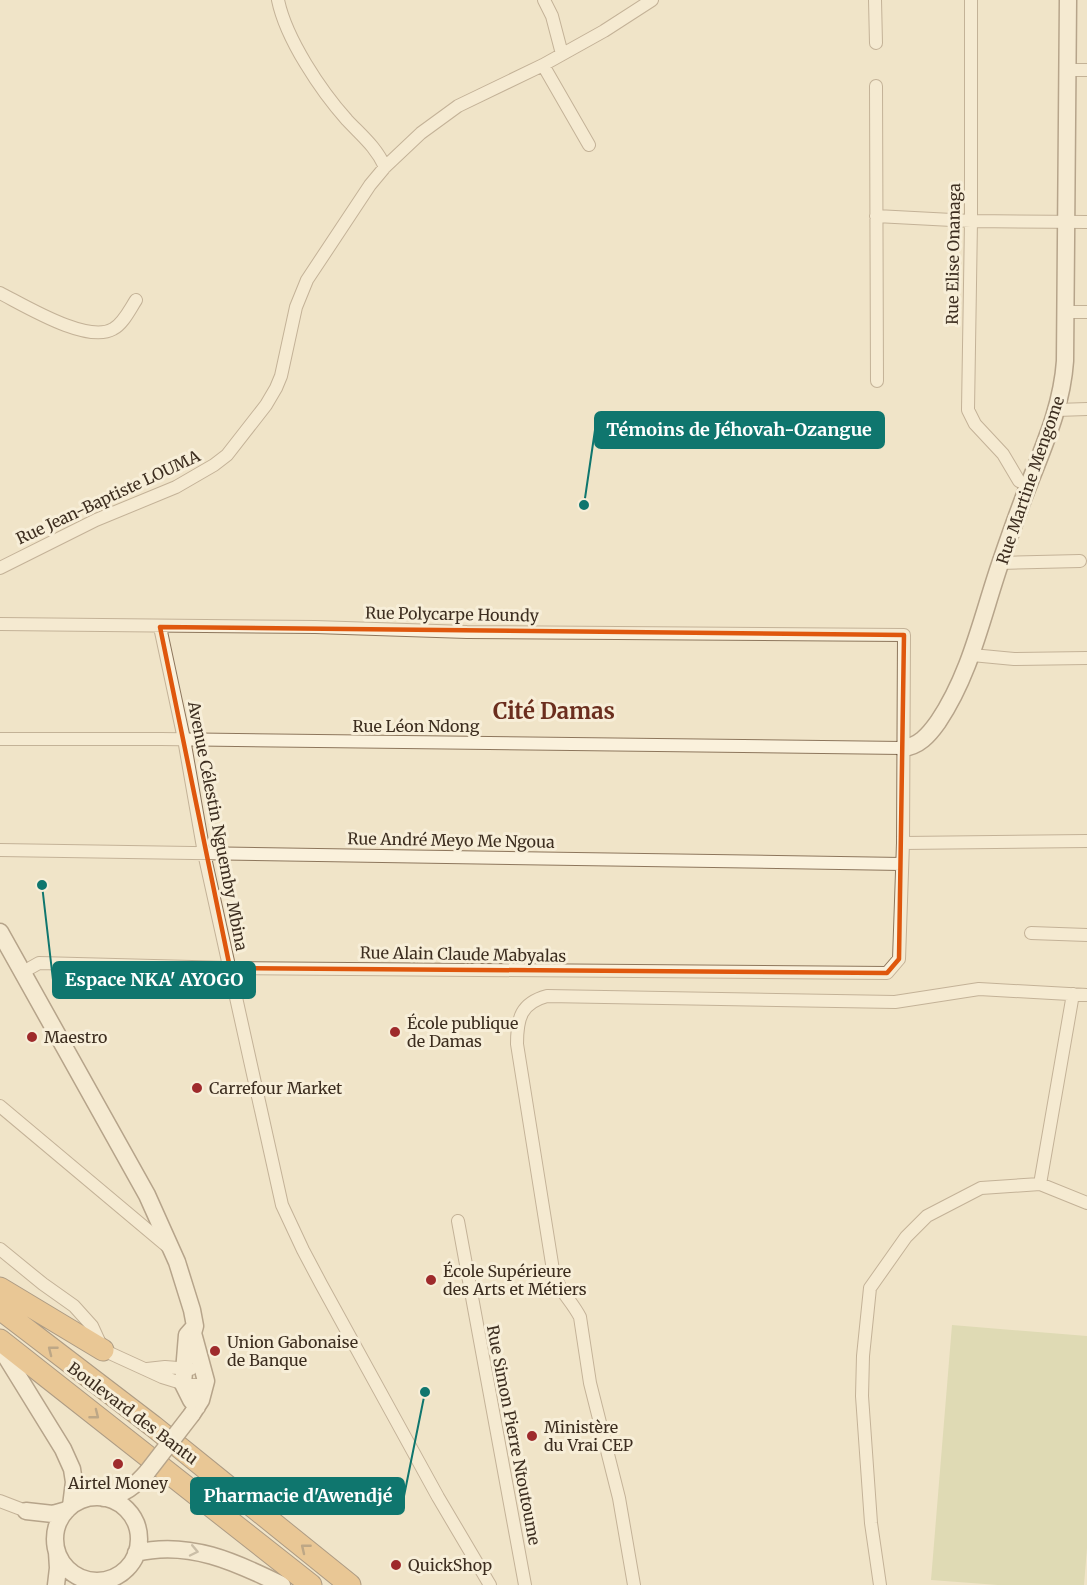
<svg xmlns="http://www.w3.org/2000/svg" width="1087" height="1585" font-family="Merriweather,serif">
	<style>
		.green { fill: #c9cf9b }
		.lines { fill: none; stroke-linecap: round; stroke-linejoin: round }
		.street-casing { stroke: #8d765c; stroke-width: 14 }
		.secondary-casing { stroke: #6f573f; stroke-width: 19 }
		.highway-casing { stroke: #5b4430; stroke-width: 23 }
		.street { stroke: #faf1dc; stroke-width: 12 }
		.secondary { stroke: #faf1dc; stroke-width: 16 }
		.highway { stroke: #e0a458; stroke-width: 21 }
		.secondary-bridge-casing { stroke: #6f573f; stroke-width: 19; stroke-linecap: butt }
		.secondary-bridge { stroke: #faf1dc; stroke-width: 16 }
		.oneway { stroke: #7e5d36 }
		.oneway2 { stroke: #9c907e }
		.marked { fill: none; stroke: #df570d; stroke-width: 4.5; stroke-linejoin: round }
		.poi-dot { fill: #9e2a2b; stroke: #f7eed8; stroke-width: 2 }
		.labels { text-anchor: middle; stroke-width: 6; stroke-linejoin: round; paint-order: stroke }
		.street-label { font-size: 16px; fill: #3d2e20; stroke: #f7eed8 }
		.poi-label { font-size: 16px; fill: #3d2e20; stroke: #f7eed8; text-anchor: start }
		.district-label { font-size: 22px; font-weight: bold; fill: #6b2e1e; stroke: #f7eed8 }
		.leader { fill: none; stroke: #0f766e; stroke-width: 2 }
		.callout-dot { fill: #0f766e; stroke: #f7eed8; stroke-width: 2 }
		.callout { fill: #0f766e; stroke: #0f766e; stroke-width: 2 }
		.callout-label { font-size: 18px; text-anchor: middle; font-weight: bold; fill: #fff }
	</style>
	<rect width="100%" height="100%" fill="#f0e4c8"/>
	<path class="green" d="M 952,1325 L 1087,1336 L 1087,1548 L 1084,1585 L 998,1585 L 931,1580 Z"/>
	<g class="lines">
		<defs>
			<path id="street" d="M 278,0 C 286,39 321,91 347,120 C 362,136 376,147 385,167
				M 544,0 L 552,16 L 562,54
				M 875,0 L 876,43
				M 971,0 L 971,221 L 968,410 L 975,424 L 1003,454 L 1019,481 L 1029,486
				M 543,65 L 589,145
				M 1067,70 L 1087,70
				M 876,86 L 877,381
				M 876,216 L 971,221 L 1087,222
				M 0,293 C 24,305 87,344 113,329 C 123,324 130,309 136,300
				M 1065,312 L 1087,312
				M 1057,410 L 1087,409
				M 1001,563 L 1080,561
				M 0,568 L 96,520 L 176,487 L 214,465 L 227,455 L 266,405 L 276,388 L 281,376 L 296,307 L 307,280 L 370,185 L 385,167 L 421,133 L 458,106 L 543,65 L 604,31 L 652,0
				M 0,624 L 315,627 L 467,632 L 904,635 L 903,843 L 899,959 L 887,973 L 230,968 L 39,963 L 23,972
				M 160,627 L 184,739 L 204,853 L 282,1205 L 303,1250 L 321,1284 L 438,1497 L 490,1585
				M 972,655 L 1014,659 L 1087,658
				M 0,739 L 161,739 L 903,748
				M 903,843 L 1087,841
				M 0,850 L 902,864
				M 1031,933 L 1087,935
				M 0,1106 L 168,1247
				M 1040,1184 L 1073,994
				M 458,1221 L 525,1585
				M 0,1249 L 43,1284 L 74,1306 L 92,1326 L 103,1350 L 162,1377 L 188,1385 L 205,1385
				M 147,1369 L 165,1367 L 191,1369
				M 0,1501 L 26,1511
				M 634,1585 L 619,1498 L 590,1383 L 580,1317 C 570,1298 559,1292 553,1270 L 517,1044 C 517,1018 521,1003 547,996 L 895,1002 L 979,989 L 1087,995
				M 880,1585 L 871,1523 L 862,1396 L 863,1356 L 870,1288 L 906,1237 L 927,1216 L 981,1188 L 1040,1184 L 1087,1203"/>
			<path id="secondary" d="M 903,748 C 919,746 928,736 938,722 C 971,673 982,616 1001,561 C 1010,535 1019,509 1029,484 C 1045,443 1062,405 1065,361 L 1068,0
				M 0,932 L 147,1195 L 177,1262 L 192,1310 L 195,1326 L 193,1333 L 206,1381 L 201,1400 L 192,1414
				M 194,1327 L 187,1335 L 183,1384 L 191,1400 L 197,1407
				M 0,1347 L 63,1449 L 72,1469 L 74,1482 L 71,1506
				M55 1539a42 42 0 1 1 84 0a42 42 0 1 1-84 0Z
				M 104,1498 C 124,1495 135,1486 148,1471
				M 26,1511 L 53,1514 L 67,1510
				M 136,1553 C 188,1540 236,1562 282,1585
				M 56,1585 L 58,1568 L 57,1552"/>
			<path id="highway" d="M 0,1288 L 103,1350
				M 0,1309 L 153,1426 L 350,1585
				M 0,1340 L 311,1585"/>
		</defs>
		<use href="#street" class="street-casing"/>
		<use href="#secondary" class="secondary-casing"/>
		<use href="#highway" class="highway-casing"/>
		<use href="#street" class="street"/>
		<use href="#secondary" class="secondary"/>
		<use href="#highway" class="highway"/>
		<defs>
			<path id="secondary-bridge" d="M 148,1471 L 192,1414"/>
		</defs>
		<use href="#secondary-bridge" class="secondary-bridge-casing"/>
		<use href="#secondary-bridge" class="secondary-bridge"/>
	</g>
	<defs><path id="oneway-chevron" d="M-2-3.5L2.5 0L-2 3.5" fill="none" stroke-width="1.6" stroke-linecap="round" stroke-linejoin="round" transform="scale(1.5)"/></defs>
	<g class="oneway">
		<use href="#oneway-chevron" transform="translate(52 1350) rotate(-142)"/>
		<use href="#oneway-chevron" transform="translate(95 1415) rotate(38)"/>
		<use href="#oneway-chevron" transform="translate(305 1548) rotate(-141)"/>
	</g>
	<use class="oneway2" href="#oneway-chevron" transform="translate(194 1551) rotate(12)"/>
	<path d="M0 0H1087V1585H0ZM 160,627 L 904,635 L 899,959 L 887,973 L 230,968 Z" fill="#f0e4c8" fill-opacity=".55" fill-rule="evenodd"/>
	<path class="marked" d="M 160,627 L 904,635 L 899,959 L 887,973 L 230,968 Z"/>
	<g class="poi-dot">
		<circle cx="395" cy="1032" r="6"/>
		<circle cx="32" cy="1037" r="6"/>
		<circle cx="197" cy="1088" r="6"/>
		<circle cx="431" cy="1280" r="6"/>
		<circle cx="215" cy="1351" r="6"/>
		<circle cx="532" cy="1436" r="6"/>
		<circle cx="118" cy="1464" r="6"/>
		<circle cx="396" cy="1565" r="6"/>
	</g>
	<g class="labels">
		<g class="street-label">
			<text transform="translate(953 254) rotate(-89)" y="6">Rue Elise Onanaga</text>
			<text transform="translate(1030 480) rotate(-71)" y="6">Rue Martine Mengome</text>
			<text transform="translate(108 497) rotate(-25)" y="6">Rue Jean-Baptiste LOUMA</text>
			<text transform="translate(452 614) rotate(1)" y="6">Rue Polycarpe Houndy</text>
			<text x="416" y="732">Rue Léon Ndong</text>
			<text transform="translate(218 826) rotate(79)" y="6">Avenue Célestin Nguemby Mbina</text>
			<text transform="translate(451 840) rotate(1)" y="6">Rue André Meyo Me Ngoua</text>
			<text transform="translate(463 954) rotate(1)" y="6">Rue Alain Claude Mabyalas</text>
			<text transform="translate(133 1413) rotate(37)" y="6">Boulevard des Bantu</text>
			<text transform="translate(514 1435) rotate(79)" y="6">Rue Simon Pierre Ntoutoume</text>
		</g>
		<g class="poi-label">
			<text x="407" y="1029">École publique<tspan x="407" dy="18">de Damas</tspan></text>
			<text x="44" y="1043">Maestro</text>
			<text x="209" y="1094">Carrefour Market</text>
			<text x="443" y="1277">École Supérieure<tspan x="443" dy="18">des Arts et Métiers</tspan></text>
			<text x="227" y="1348">Union Gabonaise<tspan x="227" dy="18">de Banque</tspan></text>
			<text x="544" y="1433">Ministère<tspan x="544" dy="18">du Vrai CEP</tspan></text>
			<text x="118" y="1489" text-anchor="middle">Airtel Money</text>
			<text x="408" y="1571">QuickShop</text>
		</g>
		<g class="district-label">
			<text x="554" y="719">Cité Damas</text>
		</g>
	</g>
	<path class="leader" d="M584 505L595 430M42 885L53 980M425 1392L404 1496"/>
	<g class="callout-dot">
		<circle cx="584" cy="505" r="6"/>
		<circle cx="42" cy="885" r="6"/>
		<circle cx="425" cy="1392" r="6"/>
	</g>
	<g class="callout">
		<rect x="595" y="412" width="289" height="36" rx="6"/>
		<rect x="53" y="962" width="202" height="36" rx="6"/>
		<rect x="191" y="1478" width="213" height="36" rx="6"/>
	</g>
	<g class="callout-label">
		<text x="739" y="436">Témoins de Jéhovah-Ozangue</text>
		<text x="154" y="986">Espace NKA' AYOGO</text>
		<text x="298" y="1502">Pharmacie d'Awendjé</text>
	</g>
</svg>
